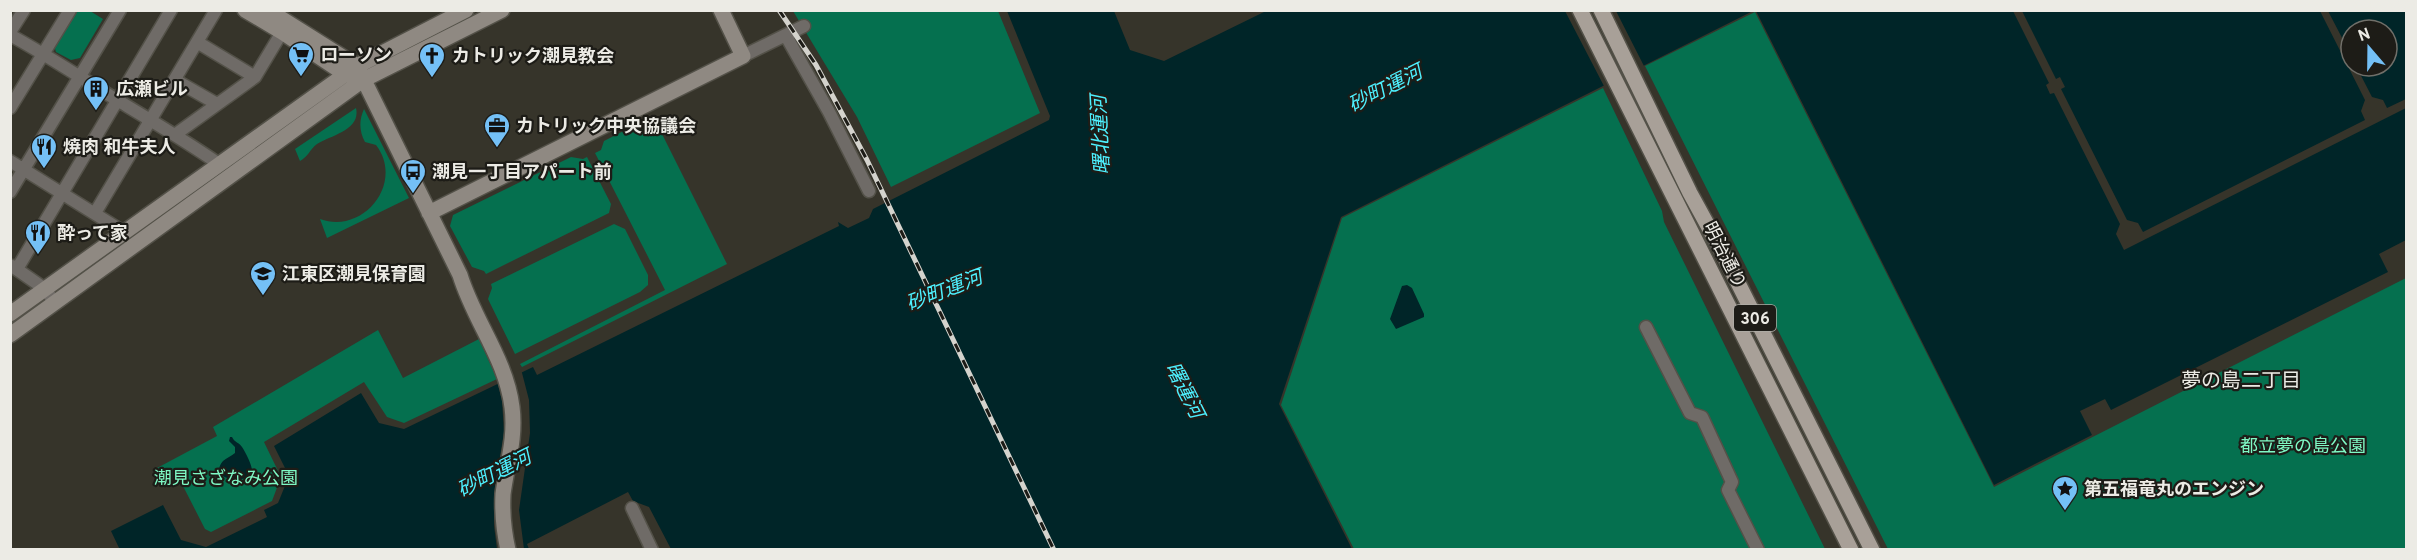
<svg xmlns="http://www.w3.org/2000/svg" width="2417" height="560" font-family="Overpass,'Noto Sans JP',sans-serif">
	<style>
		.green { fill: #05704f }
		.water { fill: #002528; fill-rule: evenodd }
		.pier { fill: #36342a }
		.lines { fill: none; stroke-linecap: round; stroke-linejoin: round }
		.street-casing { stroke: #535148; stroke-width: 15 }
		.secondary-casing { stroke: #535148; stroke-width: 18 }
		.primary-casing { stroke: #535148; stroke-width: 18 }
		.street { stroke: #6f6b67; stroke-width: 12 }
		.secondary { stroke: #8f8982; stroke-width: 15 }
		.primary { stroke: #a8a098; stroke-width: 15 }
		.rail-casing { stroke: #d4d3cd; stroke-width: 5 }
		.rail { stroke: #1d1c17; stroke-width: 3; stroke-dasharray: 9; stroke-linecap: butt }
		.labels { text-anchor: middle; stroke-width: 4.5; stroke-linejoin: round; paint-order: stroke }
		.shield { fill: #1d1c17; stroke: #aeada7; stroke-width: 1.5 }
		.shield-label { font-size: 16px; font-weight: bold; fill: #ecebe5 }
		.poi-label { font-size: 18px; font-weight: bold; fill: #ecebe5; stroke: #1d1c17; text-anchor: start }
		.street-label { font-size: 18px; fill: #ecebe5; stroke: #1d1c17 }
		.park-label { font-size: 18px; fill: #7ff9c5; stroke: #1d1c17 }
		.water-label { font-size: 20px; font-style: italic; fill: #4df0fe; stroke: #1d1c17 }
		.neighbourhood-label { font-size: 20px; fill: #ecebe5; stroke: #1d1c17 }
	</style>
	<rect width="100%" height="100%" fill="#36342a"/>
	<path class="green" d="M 76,11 L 90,11 L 103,19 L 80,58 L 71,60 L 56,52 L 54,45 Z
		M 793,11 L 998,11 L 1040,113 L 891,187 L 857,117 Z
		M 1755,12 L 1994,487 L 2406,278 L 2406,549 L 1888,549 L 1645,66 Z
		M 1603,88 L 1662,211 L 1664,222 L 1825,549 L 1354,549 L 1281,405 L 1342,218 Z
		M 315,104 L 317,107 L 72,283 L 69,279 Z
		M 356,108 C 361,130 332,135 317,144 C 310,149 308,157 300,161 L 295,149 Z
		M 364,109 L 409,198 L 327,238 L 320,219 C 363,235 405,183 376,145 L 365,142 C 359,131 359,120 364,109 Z
		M 653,116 L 727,264 L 522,367 L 520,364 L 665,290 L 595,153 L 601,150 L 604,141 Z
		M 571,157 L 583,159 L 587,157 L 611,204 L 609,213 L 486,274 L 484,271 L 472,267 L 450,226 L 453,215 Z
		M 614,224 L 625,229 L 648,275 L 648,285 L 640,292 L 515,354 L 488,299 L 492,288 L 491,284 Z
		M 378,330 L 403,378 L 479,339 L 497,379 L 404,423 L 387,417 L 364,382 L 264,442 L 281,477 L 272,501 L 211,532 L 205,529 L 184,488 L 157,468 L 217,436 L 213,427 Z"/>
	<path class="water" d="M 1007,11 L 1114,11 L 1130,50 L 1164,61 L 1266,11 L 1753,11 L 1341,217 L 1279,404 L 1352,549 L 671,549 L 649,507 L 633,501 L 628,492 L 527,544 L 529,549 L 120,550 L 111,531 L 163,505 L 181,540 L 206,547 L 267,517 L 264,510 L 278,503 L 289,476 L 274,446 L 361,393 L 379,423 L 404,429 L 533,367 L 537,375 L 839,226 L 838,222 L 848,228 L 869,218 L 873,209 L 1049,120 L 1050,116 Z
		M 1756,11 L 2406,11 L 2406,240 L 2379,254 L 2388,272 L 2111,410 L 2105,399 L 2080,411 L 2092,435 L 1994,485 ZM 2351,30 L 2387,30 L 2387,66 L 2351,66 Z
		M 1407,285 L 1412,288 L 1424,314 L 1424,317 L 1396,329 L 1390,319 L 1402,286 Z
		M 230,437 L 232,437 C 235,443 239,442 242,447 C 246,453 254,468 252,475 C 241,484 208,479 223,461 C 226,458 232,456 235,453 L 235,447 L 229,441 Z"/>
	<path class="pier" d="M 1565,11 L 1616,11 L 1645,68 L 1605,88 Z
		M 2013,11 L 2022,11 L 2056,79 L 2060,77 L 2065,87 L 2061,89 L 2127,220 L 2138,223 L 2143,232 L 2365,120 L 2361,111 L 2365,100 L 2320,11 L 2328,11 L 2351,55 L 2351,66 L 2356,66 L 2372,97 L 2383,100 L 2387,108 L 2406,99 L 2406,108 L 2124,250 L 2116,234 L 2120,224 L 2054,93 L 2050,94 L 2046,85 L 2049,83 Z
		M 521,369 L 529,400 L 530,433 L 519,510 L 524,549 L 497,549 L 494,526 L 494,494 L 504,432 L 502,401 L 497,381 Z"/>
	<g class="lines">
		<defs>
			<path id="street" d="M 10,32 L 24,10
				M 10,35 C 47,55 81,78 117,100 C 152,121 186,141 219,164
				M 786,36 L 829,112 L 869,191
				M 197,42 L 255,77
				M 743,56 L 804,26
				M 175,80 L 217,104
				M 10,108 L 70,10
				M 176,134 L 255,77 L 282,32
				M 10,161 L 124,232
				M 10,192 L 120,10
				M 95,213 L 216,10
				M 12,266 L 45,289 L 55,303
				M 17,269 L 171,10
				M 1646,327 L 1690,413 L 1702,417 L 1732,482 L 1728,490 L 1758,550
				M 632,508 L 652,550"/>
			<path id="secondary" d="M 245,10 L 282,32 L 345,74 L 352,76
				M 268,10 L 357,66 L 460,275 C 474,321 506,359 512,407 C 516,438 507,464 503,494 C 502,513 504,532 508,550
				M 429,213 L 743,56 L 721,10
				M 10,314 L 357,66 L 466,10
				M 10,335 L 363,80 L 502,10"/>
			<path id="primary" d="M 1580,10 L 1851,550
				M 1601,10 L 1690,193 L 1725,257 L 1872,550"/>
		</defs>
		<use href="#street" class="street-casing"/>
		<use href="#secondary" class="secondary-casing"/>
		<use href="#primary" class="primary-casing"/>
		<use href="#street" class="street"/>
		<use href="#secondary" class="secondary"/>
		<use href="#primary" class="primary"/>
		<defs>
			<path id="rail" d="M 779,10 L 816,65 L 867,160 L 1054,550"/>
		</defs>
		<use href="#rail" class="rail-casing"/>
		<use href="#rail" class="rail"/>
	</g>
	<defs>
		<symbol id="supermarket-pin" viewBox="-11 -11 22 30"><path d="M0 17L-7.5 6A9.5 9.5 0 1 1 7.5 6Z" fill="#74c0f6" stroke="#1d1c17"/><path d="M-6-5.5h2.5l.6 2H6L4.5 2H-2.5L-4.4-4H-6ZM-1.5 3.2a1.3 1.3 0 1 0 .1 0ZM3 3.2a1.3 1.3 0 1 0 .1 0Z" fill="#111"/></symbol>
		<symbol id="church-pin" viewBox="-11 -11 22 30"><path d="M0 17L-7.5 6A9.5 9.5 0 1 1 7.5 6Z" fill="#74c0f6" stroke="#1d1c17"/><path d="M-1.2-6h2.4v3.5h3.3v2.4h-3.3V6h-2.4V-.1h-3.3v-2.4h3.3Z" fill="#111"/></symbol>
		<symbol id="building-pin" viewBox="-11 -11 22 30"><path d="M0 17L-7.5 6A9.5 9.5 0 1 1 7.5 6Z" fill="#74c0f6" stroke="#1d1c17"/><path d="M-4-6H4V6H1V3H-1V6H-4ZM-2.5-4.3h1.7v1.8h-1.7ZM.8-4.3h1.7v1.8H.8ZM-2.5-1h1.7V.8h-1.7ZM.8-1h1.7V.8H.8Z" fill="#111"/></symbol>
		<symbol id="office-pin" viewBox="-11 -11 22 30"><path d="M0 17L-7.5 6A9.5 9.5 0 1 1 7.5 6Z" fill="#74c0f6" stroke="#1d1c17"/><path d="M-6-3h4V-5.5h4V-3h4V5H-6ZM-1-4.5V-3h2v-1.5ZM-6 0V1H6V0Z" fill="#111"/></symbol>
		<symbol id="restaurant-pin" viewBox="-11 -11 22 30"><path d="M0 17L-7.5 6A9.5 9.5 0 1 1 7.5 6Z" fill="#74c0f6" stroke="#1d1c17"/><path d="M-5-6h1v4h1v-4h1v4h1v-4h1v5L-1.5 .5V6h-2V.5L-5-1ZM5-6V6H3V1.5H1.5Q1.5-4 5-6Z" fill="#111"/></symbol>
		<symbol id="bus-pin" viewBox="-11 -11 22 30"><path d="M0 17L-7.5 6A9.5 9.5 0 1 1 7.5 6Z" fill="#74c0f6" stroke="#1d1c17"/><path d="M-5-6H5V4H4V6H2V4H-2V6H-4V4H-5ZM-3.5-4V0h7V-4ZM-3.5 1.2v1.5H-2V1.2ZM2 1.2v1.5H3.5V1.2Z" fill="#111"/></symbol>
		<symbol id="school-pin" viewBox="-11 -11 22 30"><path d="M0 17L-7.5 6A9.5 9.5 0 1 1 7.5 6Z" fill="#74c0f6" stroke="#1d1c17"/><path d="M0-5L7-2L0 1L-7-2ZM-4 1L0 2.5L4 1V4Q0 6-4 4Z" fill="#111"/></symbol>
		<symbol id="sight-pin" viewBox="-11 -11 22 30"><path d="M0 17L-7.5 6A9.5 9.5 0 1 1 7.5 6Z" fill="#74c0f6" stroke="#1d1c17"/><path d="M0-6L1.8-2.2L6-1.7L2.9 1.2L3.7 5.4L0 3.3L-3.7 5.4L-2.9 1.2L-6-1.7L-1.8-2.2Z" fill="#111"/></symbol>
	</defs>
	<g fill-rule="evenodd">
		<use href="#supermarket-pin" x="286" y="40" width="30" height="40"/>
		<use href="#church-pin" x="417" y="41" width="30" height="40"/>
		<use href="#building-pin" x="81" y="74" width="30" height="40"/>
		<use href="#office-pin" x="482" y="111" width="30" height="40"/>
		<use href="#restaurant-pin" x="29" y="132" width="30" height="40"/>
		<use href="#bus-pin" x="398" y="157" width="30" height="40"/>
		<use href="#restaurant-pin" x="23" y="218" width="30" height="40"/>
		<use href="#school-pin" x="248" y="259" width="30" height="40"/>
		<use href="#sight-pin" x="2050" y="474" width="30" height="40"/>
	</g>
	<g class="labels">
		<rect class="shield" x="1734" y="305" width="42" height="26" rx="4.5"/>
		<g class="shield-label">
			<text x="1755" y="324">306</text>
		</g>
		<g class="poi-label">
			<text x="320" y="61">ローソン</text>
			<text x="452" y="62">カトリック潮見教会</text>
			<text x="116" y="95">広瀬ビル</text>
			<text x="516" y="132">カトリック中央協議会</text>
			<text x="63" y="153">焼肉 和牛夫人</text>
			<text x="432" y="178">潮見一丁目アパート前</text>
			<text x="57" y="239">酔って家</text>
			<text x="282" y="280">江東区潮見保育園</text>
			<text x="2084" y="495">第五福竜丸のエンジン</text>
		</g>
		<g class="street-label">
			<text transform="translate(1725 255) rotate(63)" y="6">明治通り</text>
		</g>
		<g class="park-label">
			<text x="2303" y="452">都立夢の島公園</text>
			<text x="226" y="484">潮見さざなみ公園</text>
		</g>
		<g class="water-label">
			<text transform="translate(1385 88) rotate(-27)" y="7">砂町運河</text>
			<text transform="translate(1100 135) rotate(-93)" y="7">曙北運河</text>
			<text transform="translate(944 290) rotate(-21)" y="7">砂町運河</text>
			<text transform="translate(1185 390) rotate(63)" y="7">曙運河</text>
			<text transform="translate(494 473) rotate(-27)" y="7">砂町運河</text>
		</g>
		<g class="neighbourhood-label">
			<text x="2241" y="387">夢の島二丁目</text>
		</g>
	</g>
	<rect width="2417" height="560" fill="none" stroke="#ecebe5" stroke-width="24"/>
	<g transform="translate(2369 48) rotate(340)"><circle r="28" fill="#1d1c17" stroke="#706f69" stroke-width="1.5"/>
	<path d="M0-4.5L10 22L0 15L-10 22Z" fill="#74c0f6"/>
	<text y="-9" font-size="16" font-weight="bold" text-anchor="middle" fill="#ecebe5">N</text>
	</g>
</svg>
